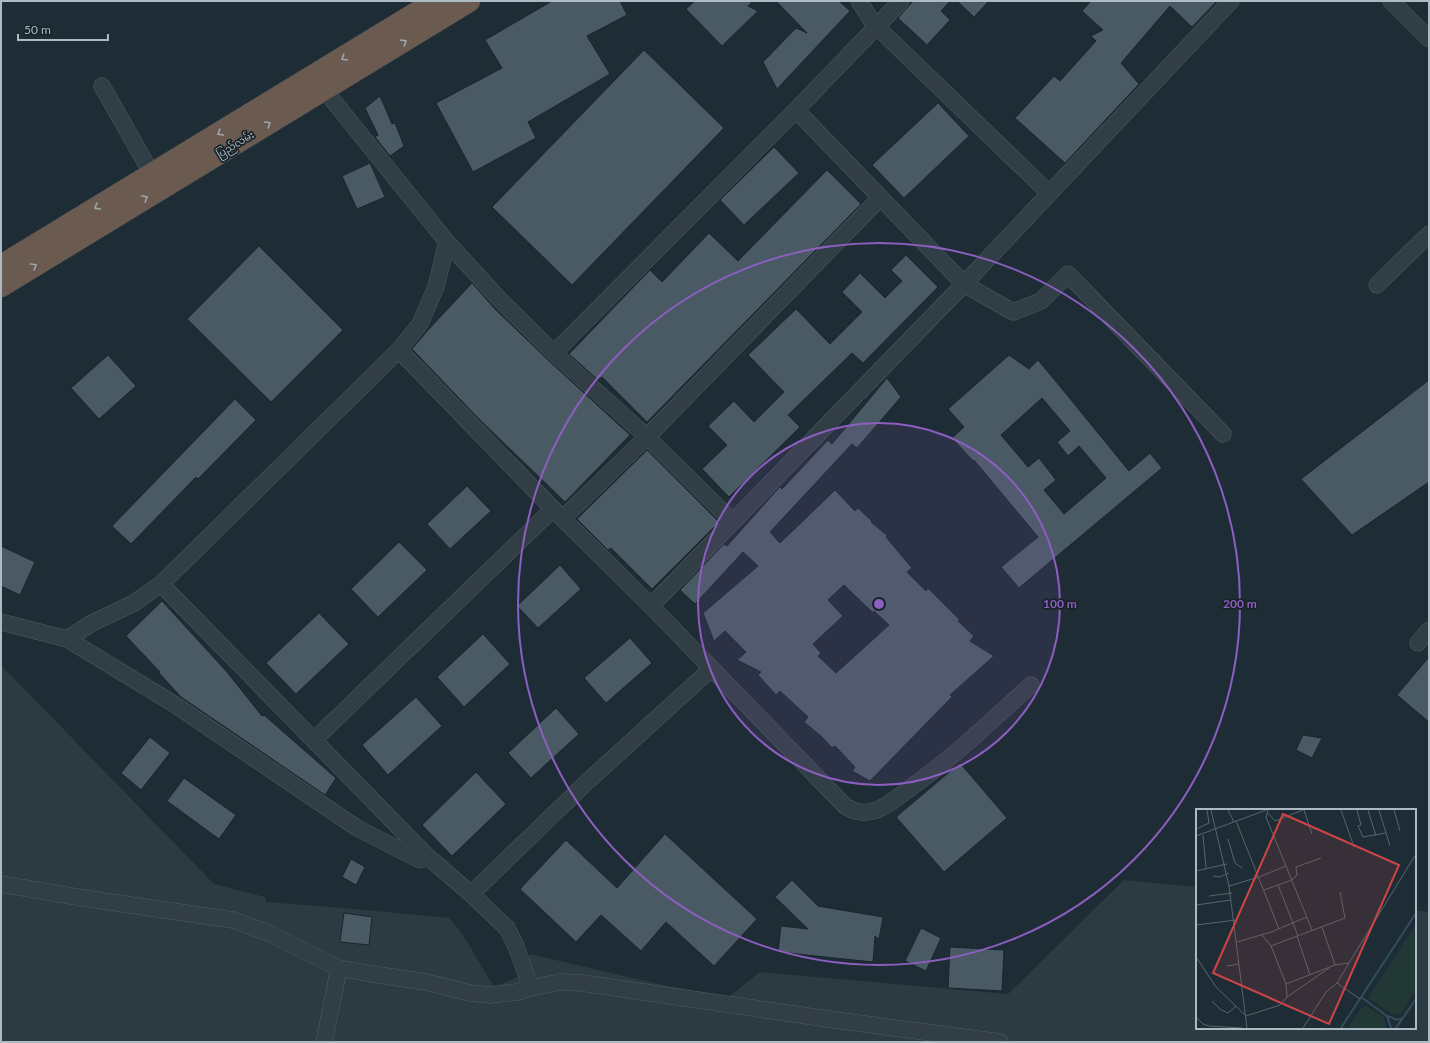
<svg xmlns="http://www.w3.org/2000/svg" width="1430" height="1043" font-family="Lato,'Noto Sans Myanmar',sans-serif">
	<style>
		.airport { fill: #2c3a42 }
		.building { fill: #495a64; stroke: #19252c; fill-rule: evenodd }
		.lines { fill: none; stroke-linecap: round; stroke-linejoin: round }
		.minor-casing { stroke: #4f5c64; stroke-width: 17 }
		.highway-casing { stroke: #3c4950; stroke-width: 23 }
		.minor { stroke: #323e45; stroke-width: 16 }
		.highway { stroke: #6b5a4f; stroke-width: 22 }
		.oneway { stroke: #9ea7ac }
		.ring { fill: none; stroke: #8c5ec0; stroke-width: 2 }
		.labels { text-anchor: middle; stroke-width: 3.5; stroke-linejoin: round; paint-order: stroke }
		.street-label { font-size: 10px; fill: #abbac3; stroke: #182329 }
		.inset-river { fill: none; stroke: #324d5c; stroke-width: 2 }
		.inset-road { fill: none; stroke: #56656e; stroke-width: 1 }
		.view { fill: #cd4547; fill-opacity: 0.15; stroke: #cd4547; stroke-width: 2 }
		.inset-edge { fill: none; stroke: #abbac3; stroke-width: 2 }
		.centre { fill: #8c5ec0; stroke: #182329; stroke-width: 2 }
		.ring-label { font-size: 12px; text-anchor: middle; font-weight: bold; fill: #8c5ec0; stroke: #182329; stroke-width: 3.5; stroke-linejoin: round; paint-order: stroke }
	</style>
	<rect width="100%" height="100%" fill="#1e2d35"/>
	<path class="airport" d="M 1,665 L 214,884 L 265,897 L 266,902 L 344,908 L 449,918 L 463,935 L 494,987 L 529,972 L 530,954 L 650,982 L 726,999 L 760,972 L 1008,994 L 1124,880 L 1197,887 L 1197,1028 L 1415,1028 L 1415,910 L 1429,912 L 1429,1042 L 1,1042 Z"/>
	<path class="building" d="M 552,1 L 620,1 L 627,15 L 587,36 L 610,74 L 528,122 L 536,138 L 473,172 L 436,103 L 502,68 L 485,40 Z
		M 695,1 L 753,1 L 748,6 L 758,11 L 722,46 L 686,9 Z
		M 776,1 L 839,1 L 850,11 L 777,89 L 763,62 L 796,28 L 807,33 Z
		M 913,1 L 950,1 L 941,11 L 950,20 L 927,45 L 898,18 Z
		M 957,1 L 989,1 L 974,17 Z
		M 1091,1 L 1217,1 L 1192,27 L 1170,6 L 1121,63 L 1139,84 L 1065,163 L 1015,118 L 1054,76 L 1060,81 L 1096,41 L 1091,36 L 1103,30 L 1082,11 Z
		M 644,50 L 724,128 L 572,285 L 492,207 Z
		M 380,96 L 392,124 L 395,123 L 404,146 L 390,156 L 375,137 L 378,135 L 365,108 Z
		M 938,103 L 969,136 L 904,198 L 872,165 Z
		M 774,147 L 799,173 L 744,225 L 720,200 Z
		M 370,163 L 385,197 L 357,209 L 342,176 Z
		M 827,170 L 861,204 L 647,422 L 602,377 L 598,380 L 569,354 L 650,270 L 662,282 L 709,233 L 738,261 Z
		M 259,246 L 343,330 L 271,402 L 187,319 Z
		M 906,255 L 938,287 L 863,363 L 852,353 L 788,415 L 800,427 L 729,497 L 702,469 L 727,445 L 708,426 L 734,401 L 754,422 L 784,392 L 748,355 L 796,309 L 830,344 L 862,312 L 842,292 L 860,273 L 885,298 L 902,281 L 891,270 Z
		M 472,283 L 494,308 L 548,360 L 630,435 L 565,502 L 479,419 L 412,349 L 428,330 Z
		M 108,355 L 136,386 L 99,419 L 71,388 Z
		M 1009,355 L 1029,369 L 1038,360 L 1058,384 L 1129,471 L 1150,453 L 1162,468 L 1019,588 L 1001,567 L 1038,537 L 974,460 L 973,461 L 952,438 L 964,427 L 948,409 ZM 1042,398 L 1070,431 L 1057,442 L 1068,456 L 1079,446 L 1106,478 L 1064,514 L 1044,490 L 1056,480 L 1039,458 L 1028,467 L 1001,435 Z
		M 887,378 L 901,397 L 857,448 L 852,444 L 770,532 L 780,543 L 835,490 L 855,511 L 858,508 L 872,521 L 871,522 L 888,536 L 886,537 L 912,568 L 907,572 L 926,591 L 928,588 L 960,620 L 958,621 L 974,636 L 970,641 L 994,656 L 950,695 L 952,697 L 870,781 L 852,771 L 855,767 L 835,746 L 832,748 L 822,737 L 804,722 L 808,717 L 780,691 L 776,695 L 758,675 L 761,672 L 737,660 L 746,652 L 725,631 L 714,641 L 703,613 L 758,566 L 743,552 L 695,604 L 680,590 L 724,544 L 727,546 L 776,491 L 780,487 L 782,489 L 828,440 L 832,444 ZM 844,585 L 873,613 L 874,611 L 889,625 L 836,673 L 818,656 L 821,653 L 813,644 L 843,616 L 828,600 Z
		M 1429,380 L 1429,482 L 1352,535 L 1301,479 Z
		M 235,399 L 256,420 L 198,479 L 196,477 L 131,544 L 112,526 Z
		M 647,450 L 719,522 L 652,589 L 611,548 L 608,550 L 577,519 Z
		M 467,486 L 491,511 L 450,549 L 427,524 Z
		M 399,542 L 427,570 L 378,617 L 351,589 Z
		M 1,546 L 35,562 L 20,595 L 1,586 Z
		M 560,565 L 581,589 L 538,628 L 517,606 Z
		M 162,601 L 227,672 L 262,716 L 264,715 L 336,778 L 325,795 L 181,697 L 159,673 L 160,672 L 126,636 Z
		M 319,613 L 349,644 L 296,694 L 266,663 Z
		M 483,634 L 510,664 L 464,707 L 437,677 Z
		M 630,638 L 652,663 L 606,703 L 584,678 Z
		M 1429,657 L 1429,722 L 1397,695 Z
		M 416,697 L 442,726 L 388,775 L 362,745 Z
		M 556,708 L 579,734 L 531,778 L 508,753 Z
		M 1303,735 L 1322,738 L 1312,758 L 1296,750 Z
		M 150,737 L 170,753 L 141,790 L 121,773 Z
		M 960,763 L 1007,818 L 944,872 L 896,817 Z
		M 476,772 L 506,804 L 452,856 L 422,825 Z
		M 184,778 L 236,815 L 219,839 L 167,801 Z
		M 665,834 L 757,919 L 714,966 L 666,922 L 641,951 L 601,915 L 576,942 L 520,889 L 566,840 L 617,888 Z
		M 351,859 L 365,867 L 356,885 L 342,877 Z
		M 792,880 L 818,906 L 883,917 L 879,939 L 875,936 L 873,962 L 778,952 L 781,926 L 808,929 L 775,897 Z
		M 344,913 L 372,917 L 369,945 L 340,942 Z
		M 921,928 L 941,938 L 926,971 L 905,961 Z
		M 950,947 L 1004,950 L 1002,991 L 948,988 Z"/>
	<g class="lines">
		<defs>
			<path id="minor" d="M 859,1 L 875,26
				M 1391,1 L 1429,39
				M 876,26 L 1049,193
				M 318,82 L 447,242 L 501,301 L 554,353 L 647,437 L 733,522
				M 102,86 L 152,174
				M 796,110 L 964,284 L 1013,312 L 1041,301 L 1068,274 L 1223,434
				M 1377,285 L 1429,234
				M 399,350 L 553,509 L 651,606 L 845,806 C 856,813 865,814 877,810 C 889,805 900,796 910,788 C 953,758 992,720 1031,685
				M 554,353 L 796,110 L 901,1
				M 563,518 L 647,437 L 880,198
				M 161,584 L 427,856 L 471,894 L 588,781 L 711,669
				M 651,606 L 964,284 L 1231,1
				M 1,622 L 67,639 L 174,704 L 357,828 L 418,859 L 421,860 L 427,856
				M 67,639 L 92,623 L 134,603 L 161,584 L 399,350 L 420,324 L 436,287 L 447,242
				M 1418,643 L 1429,630
				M 314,740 L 553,509
				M 1,884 L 83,898 L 233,920 L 271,934 L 339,968 L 372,974 L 426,982 L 470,993 L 490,995 L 517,992 L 531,988 L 516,946 L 507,928 L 471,894
				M 531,988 L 560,982 L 582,983 L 835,1020 L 1000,1042
				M 324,1042 L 339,968"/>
			<path id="highway" d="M 1,266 L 436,1
				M 1,286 L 469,1"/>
		</defs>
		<use href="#minor" class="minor-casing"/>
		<use href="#highway" class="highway-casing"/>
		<use href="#minor" class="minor"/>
		<use href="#highway" class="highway"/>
	</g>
	<defs><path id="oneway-chevron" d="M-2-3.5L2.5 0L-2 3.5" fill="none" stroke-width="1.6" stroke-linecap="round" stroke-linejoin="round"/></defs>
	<g class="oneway">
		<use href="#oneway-chevron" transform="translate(404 42) rotate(-32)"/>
		<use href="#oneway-chevron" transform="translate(344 58) rotate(149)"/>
		<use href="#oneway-chevron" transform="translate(268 124) rotate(-31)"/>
		<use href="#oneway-chevron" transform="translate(220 133) rotate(149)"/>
		<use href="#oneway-chevron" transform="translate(145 198) rotate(-31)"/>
		<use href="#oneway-chevron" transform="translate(97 207) rotate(149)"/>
		<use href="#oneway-chevron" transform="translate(34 266) rotate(-31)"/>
	</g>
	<circle cx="879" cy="604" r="181" fill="#8c5ec0" fill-opacity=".12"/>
	<g class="ring">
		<circle cx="879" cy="604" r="181"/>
		<circle cx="879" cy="604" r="361"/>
	</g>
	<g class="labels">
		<g class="street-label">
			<text transform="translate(235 144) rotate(-31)" y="4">ပြည်လမ်း</text>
		</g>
	</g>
	<g transform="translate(1196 809)">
		<rect width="220" height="220" fill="#1e2d35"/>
		<path d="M 220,115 L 220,180 L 205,204 L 198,206 L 172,189 ZM 170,197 L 187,208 L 191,219 L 152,219 L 164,200 Z" fill="#213834"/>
		<path class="inset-river" d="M 165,188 L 191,207 L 195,219M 192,207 L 201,211 L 207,209M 145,219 L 220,104M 200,219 L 220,190"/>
		<path class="inset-road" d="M 15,1 L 33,77 L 51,219M 32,1 L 38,13M 72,1 L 70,8 L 116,121M 108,1 L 116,25M 145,1 L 158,38M 161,1 L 165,16 L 162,17 L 167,28 L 190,24M 172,1 L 180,27M 183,1 L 194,37M 198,1 L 204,22M 72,4 L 79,12 L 107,1M 40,12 L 83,120M 0,20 L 13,14 L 11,1M 7,26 L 10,59M 0,27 L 70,1M 32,30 L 39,54 L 46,59M 0,62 L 31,55M 17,67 L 24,68 L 33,64M 63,68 L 90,57M 82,76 L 102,127M 33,77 L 63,68M 68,81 L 96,71 L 101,66 L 100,58 L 125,49M 13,87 L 36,84M 0,96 L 35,91M 0,116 L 40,111M 66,126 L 75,137 L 90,175 L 91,188M 101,127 L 114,166M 41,133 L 75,123 L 111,108M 75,137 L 149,109 L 144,83M 0,148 L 20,178 L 50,207 L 84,196 L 91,188 L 133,159M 153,154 L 220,45M 31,157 L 43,155M 141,174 L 164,190M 90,175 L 139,156 L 126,118M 16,192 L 25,201 L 32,204 L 40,197M 0,208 L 7,215 L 13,217 L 46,219M 107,219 L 130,183 L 141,174 L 153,154 L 139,156"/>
		<path class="view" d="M 87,5 L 203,56 L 133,215 L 17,164 Z"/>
		<rect width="220" height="220" class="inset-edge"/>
	</g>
	<circle cx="879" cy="604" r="6" class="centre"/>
	<g class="ring-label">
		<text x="1060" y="608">100 m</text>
		<text x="1240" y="608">200 m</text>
	</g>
	<rect width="1430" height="1043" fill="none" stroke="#abbac3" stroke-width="4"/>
	<path d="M18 34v6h90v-6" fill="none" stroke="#abbac3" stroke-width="2"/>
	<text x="24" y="34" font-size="12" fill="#abbac3" stroke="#182329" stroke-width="3" paint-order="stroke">50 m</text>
</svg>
